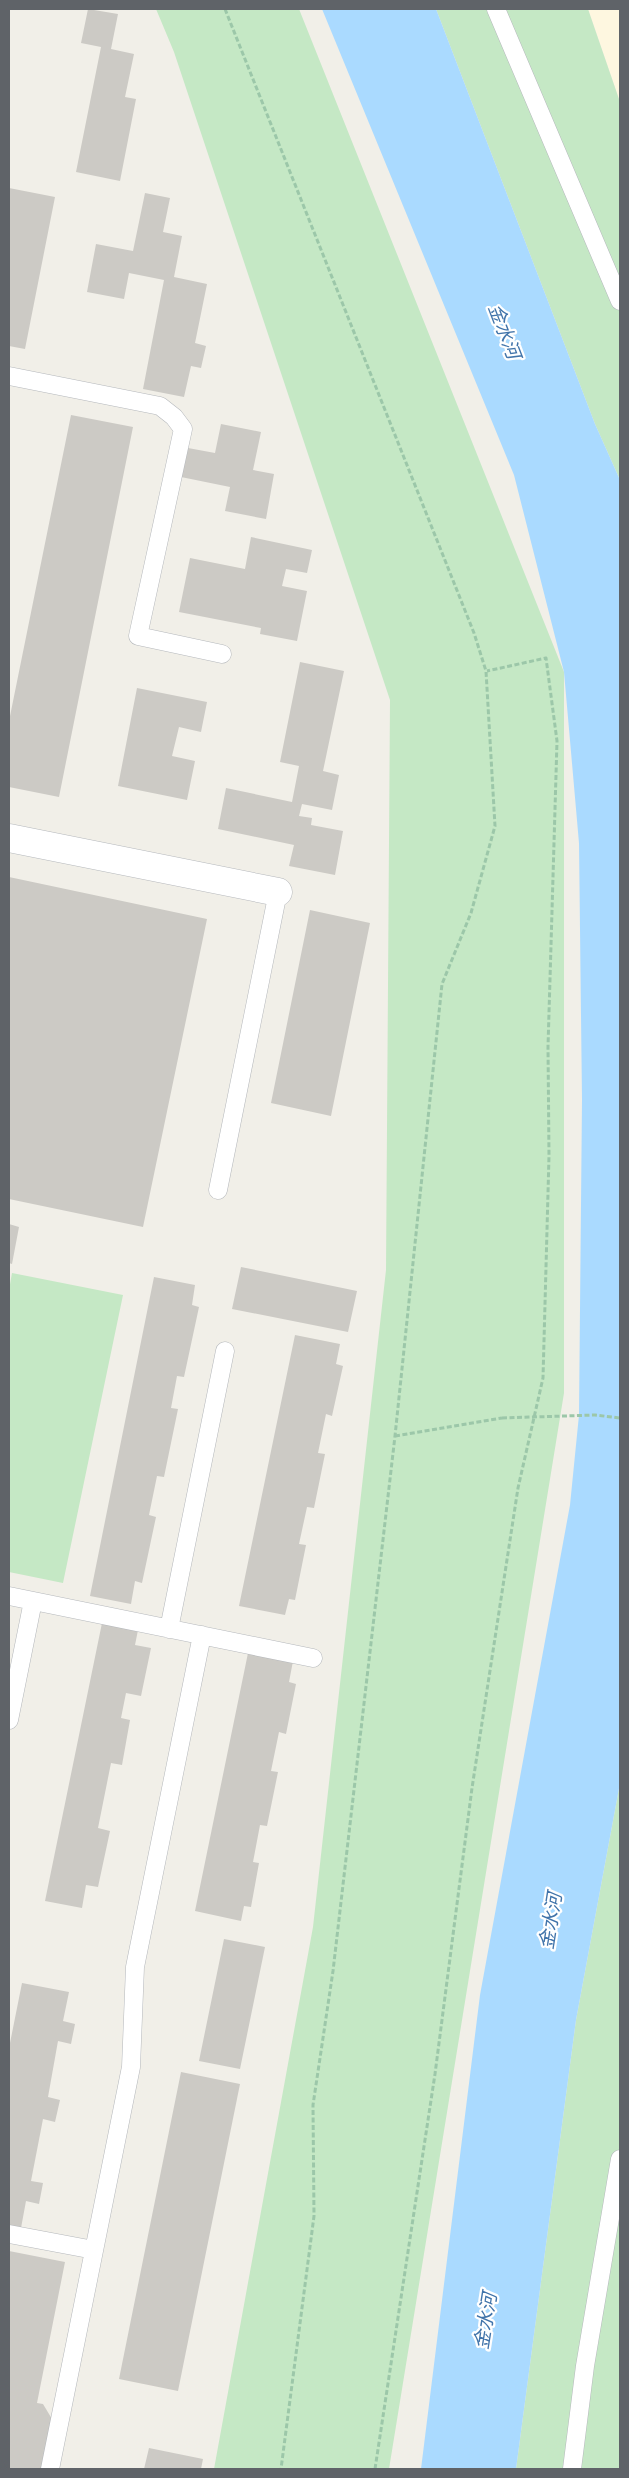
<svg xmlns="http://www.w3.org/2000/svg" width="629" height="2478" font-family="Helvetica,'Noto Sans SC',sans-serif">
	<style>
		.commercial { fill: #fef7e0 }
		.green { fill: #c5e8c5 }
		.water { fill: #aadaff }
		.building { fill: #cccac5 }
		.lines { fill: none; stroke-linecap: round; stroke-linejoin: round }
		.service-casing { stroke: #b5b8bc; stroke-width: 19 }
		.minor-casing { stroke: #b5b8bc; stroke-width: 29 }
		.path { stroke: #9cc7a9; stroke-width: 3; stroke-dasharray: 5 2.5; stroke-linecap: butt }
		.service { stroke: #fff; stroke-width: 18 }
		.minor { stroke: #fff; stroke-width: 28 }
		.path-bridge { stroke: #9cc7a9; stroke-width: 3; stroke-dasharray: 5 2.5; stroke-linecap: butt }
		.labels { text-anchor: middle; stroke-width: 4.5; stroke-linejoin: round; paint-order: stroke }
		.water-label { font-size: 19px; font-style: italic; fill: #4174aa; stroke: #fff }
	</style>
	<rect width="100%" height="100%" fill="#f1efe8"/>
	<path class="commercial" d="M 588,9 L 620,9 L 620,102 Z"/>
	<path class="green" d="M 156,9 L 299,9 L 564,672 L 564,1393 L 389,2469 L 214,2469 L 313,1927 L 386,1270 L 390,700 L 174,52 Z
		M 436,9 L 588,9 L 620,102 L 620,480 L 595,424 Z
		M 12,1273 L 123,1295 L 63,1583 L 9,1572 L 9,1290 Z
		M 620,1783 L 620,2469 L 516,2469 L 576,2020 Z"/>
	<path class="water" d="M 322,9 L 436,9 L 595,424 L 620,480 L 620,1783 L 576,2020 L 516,2469 L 421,2469 L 480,1995 L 570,1505 L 579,1415 L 582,1100 L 579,843 L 564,672 L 514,475 Z"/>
	<path class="building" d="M 88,9 L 118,14 L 111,49 L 134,54 L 125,97 L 136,99 L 120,181 L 76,172 L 101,47 L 81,43 Z
		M 9,188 L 55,197 L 25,349 L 9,346 Z
		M 145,193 L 170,198 L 163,232 L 182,236 L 174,277 L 207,284 L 195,343 L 206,346 L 201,368 L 191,366 L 184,397 L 143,389 L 164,280 L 129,273 L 124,299 L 87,292 L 96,244 L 133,251 Z
		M 71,415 L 133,427 L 59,797 L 9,787 L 9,721 Z
		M 221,424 L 261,432 L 253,470 L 274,474 L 266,519 L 225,511 L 230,487 L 181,477 L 188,448 L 215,453 Z
		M 251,537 L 312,550 L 307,573 L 286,569 L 282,586 L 307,591 L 297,641 L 260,634 L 261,628 L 179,612 L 190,558 L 245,569 Z
		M 300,662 L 344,671 L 323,771 L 339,775 L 332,810 L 302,804 L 299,816 L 312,818 L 311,825 L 343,831 L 335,875 L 289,866 L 294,845 L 218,829 L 226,788 L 292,802 L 299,766 L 280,762 Z
		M 137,688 L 207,702 L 201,732 L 179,727 L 172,756 L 195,761 L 187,800 L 118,786 Z
		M 9,877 L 207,919 L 143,1227 L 9,1199 Z
		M 310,910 L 370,923 L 331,1116 L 271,1103 Z
		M 9,1224 L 19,1227 L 12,1264 L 9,1263 Z
		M 241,1267 L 357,1291 L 348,1332 L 232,1309 Z
		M 154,1277 L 195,1285 L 192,1305 L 199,1307 L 184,1377 L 177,1376 L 171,1408 L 178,1409 L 164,1477 L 157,1476 L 149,1515 L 156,1517 L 142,1583 L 135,1581 L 131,1604 L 90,1596 Z
		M 295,1335 L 340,1344 L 336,1364 L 343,1366 L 332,1416 L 326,1414 L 318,1453 L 325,1454 L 314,1508 L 307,1507 L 299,1544 L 306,1545 L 295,1600 L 289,1599 L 285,1615 L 239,1606 Z
		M 102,1623 L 138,1630 L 135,1645 L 151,1648 L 141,1696 L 126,1693 L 121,1718 L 130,1720 L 122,1765 L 111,1763 L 98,1828 L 110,1831 L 98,1887 L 86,1885 L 82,1908 L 45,1901 Z
		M 248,1653 L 293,1661 L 289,1682 L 296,1684 L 286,1734 L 279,1732 L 271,1771 L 278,1772 L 267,1826 L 260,1825 L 253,1862 L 259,1863 L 251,1907 L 244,1906 L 241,1921 L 195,1911 Z
		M 224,1939 L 265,1947 L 240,2069 L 199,2061 Z
		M 22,1983 L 69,1992 L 63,2021 L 75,2024 L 71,2044 L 58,2041 L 48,2097 L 60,2100 L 55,2122 L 43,2119 L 31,2181 L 43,2183 L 39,2204 L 26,2201 L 21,2228 L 9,2226 L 9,2048 Z
		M 181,2072 L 240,2084 L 178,2391 L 119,2379 Z
		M 9,2251 L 65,2262 L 37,2403 L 43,2404 L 52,2419 L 43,2468 L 40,2469 L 9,2469 Z
		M 149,2448 L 203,2459 L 201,2469 L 144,2469 Z"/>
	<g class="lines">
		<defs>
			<path id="service" d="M 496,9 L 620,301
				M 9,376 L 160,406 L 174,417 L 183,429 L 138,636 L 222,654
				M 218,1190 L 278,892
				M 9,1596 L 313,1658
				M 169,1629 L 225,1351
				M 9,1720 L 33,1601
				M 9,2234 L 94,2250
				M 50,2469 L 131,2067 L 135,1967 L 202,1635
				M 572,2469 L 585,2366 L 620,2159"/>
			<path id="minor" d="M 9,838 L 278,892"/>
		</defs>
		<use href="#service" class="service-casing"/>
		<use href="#minor" class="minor-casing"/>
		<path class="path" d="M 225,9 L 474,633 L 486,671 L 495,826 L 471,913 L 442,984 L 395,1436 L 333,1971 L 313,2105 L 314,2216 L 281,2469
			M 395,1436 L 502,1418
			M 375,2469 L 435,2074 L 472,1788 L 518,1488 L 543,1378 L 549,1156 L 548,1047 L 557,741 L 546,658 L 487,671"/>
		<use href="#service" class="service"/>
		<use href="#minor" class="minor"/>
		<path class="path-bridge" d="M 502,1418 L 595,1415 L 620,1418"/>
	</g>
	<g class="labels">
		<g class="water-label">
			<text transform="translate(505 331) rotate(69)" y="7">金水河</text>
			<text transform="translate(550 1921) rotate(-81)" y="7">金水河</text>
			<text transform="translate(485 2321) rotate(-81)" y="7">金水河</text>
		</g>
	</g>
	<rect width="629" height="2478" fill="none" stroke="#5f6368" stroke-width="20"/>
</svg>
